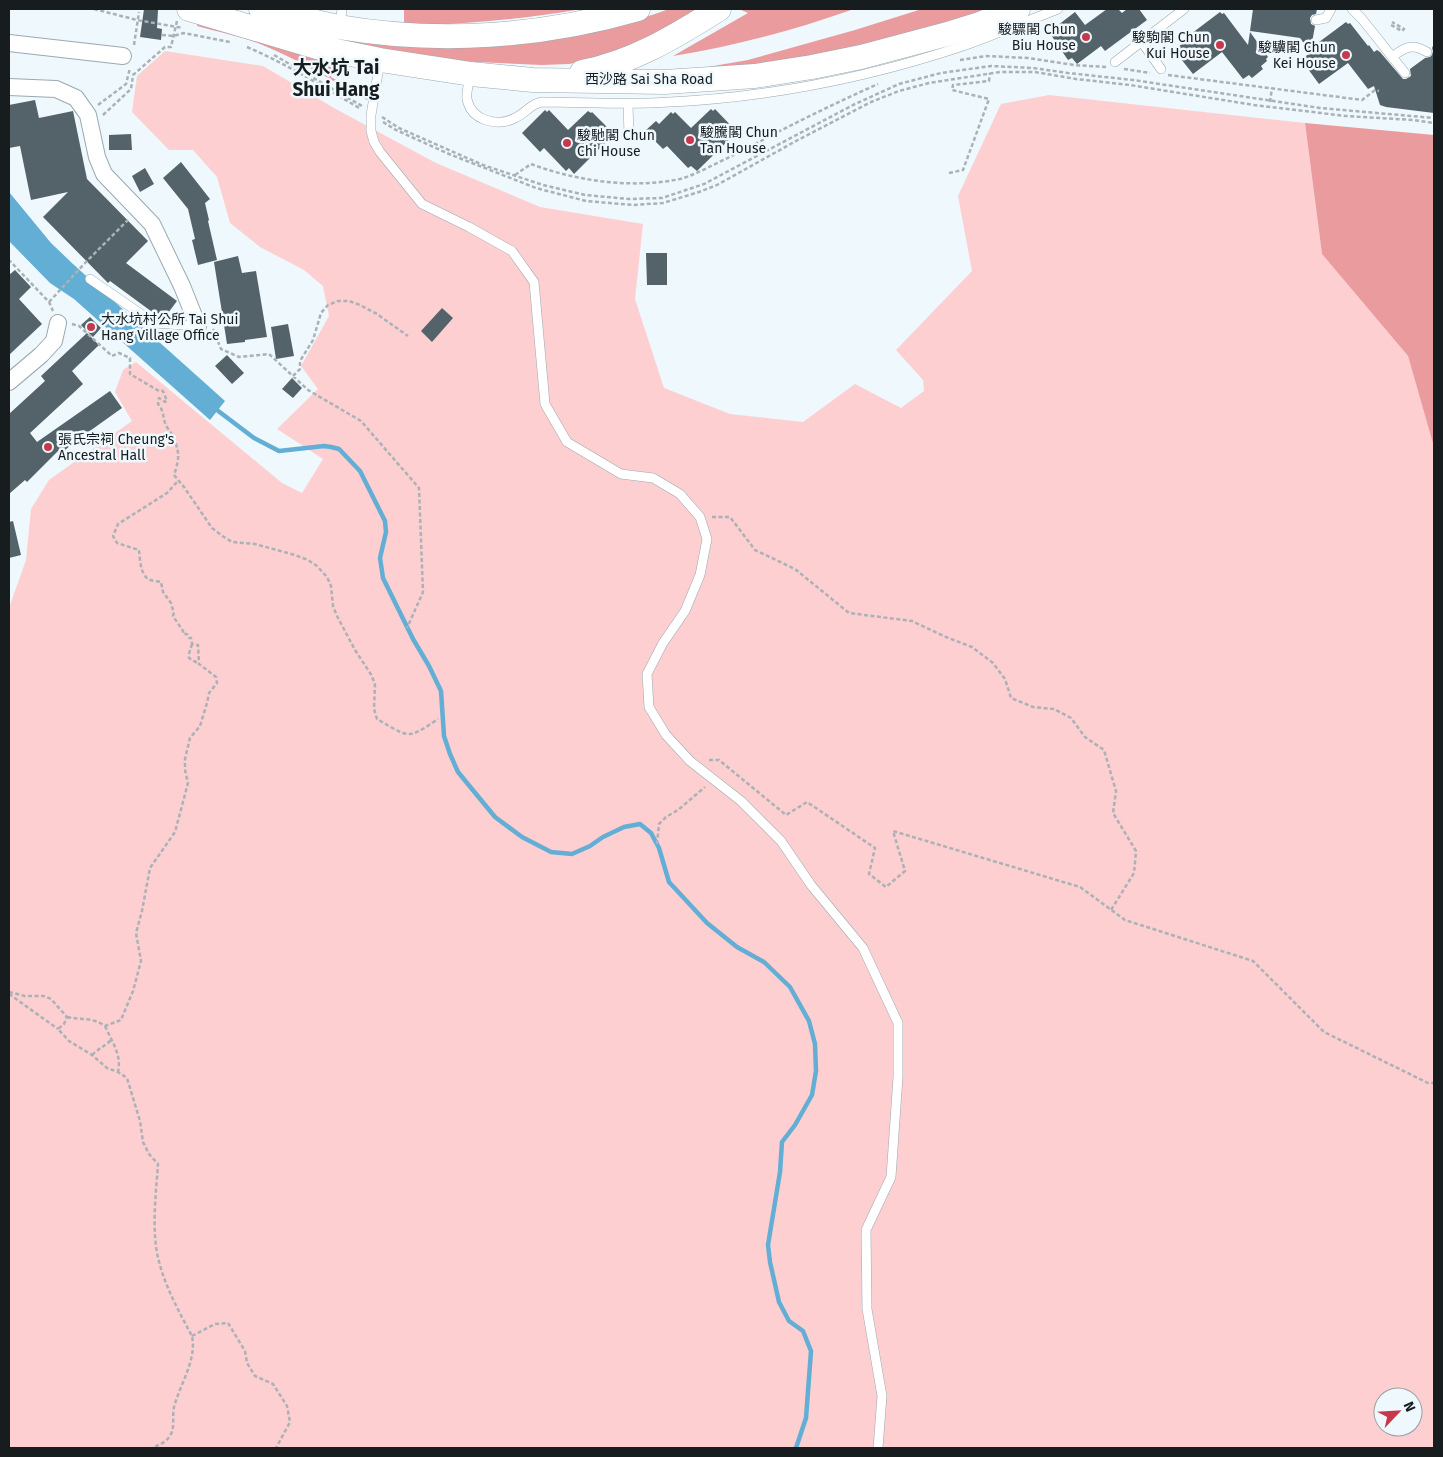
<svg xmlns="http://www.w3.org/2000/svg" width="1443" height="1457" font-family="'Fira Sans','Noto Sans TC',sans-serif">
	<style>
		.green { fill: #fdcfd0; fill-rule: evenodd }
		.forest { fill: #ea9b9e }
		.water { fill: #62aed5 }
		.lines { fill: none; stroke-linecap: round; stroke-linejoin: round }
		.stream { stroke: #62aed5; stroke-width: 4.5 }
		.building { fill: #54626a }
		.lane-casing { stroke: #9aa9b1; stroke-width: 10 }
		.street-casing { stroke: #9aa9b1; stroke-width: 18 }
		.secondary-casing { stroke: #9aa9b1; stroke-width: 25 }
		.path { stroke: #aab2b7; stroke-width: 2.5; stroke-dasharray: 4 2.5; stroke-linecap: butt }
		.lane { stroke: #fff; stroke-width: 9 }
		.street { stroke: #fff; stroke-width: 16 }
		.secondary { stroke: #fff; stroke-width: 24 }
		.poi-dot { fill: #c8384d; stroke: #eef8fd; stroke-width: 2 }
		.labels { text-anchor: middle; stroke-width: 5; stroke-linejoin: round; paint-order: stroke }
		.poi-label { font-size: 14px; fill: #171c1f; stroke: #eef8fd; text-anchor: start }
		.street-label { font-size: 14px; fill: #171c1f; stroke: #eef8fd }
		.district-label { font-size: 19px; font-weight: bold; fill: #171c1f; stroke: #eef8fd }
	</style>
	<rect width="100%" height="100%" fill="#eef8fd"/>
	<path class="green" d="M 165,51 L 263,66 L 334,108 L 436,163 L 540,207 L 643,224 L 635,299 L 664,388 L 730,414 L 803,422 L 855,384 L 901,408 L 924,391 L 923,380 L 896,350 L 972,271 L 958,196 L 1001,104 L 1049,95 L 1305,123 L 1322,254 L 1408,356 L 1434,447 L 1434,1448 L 9,1448 L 9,608 L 26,560 L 31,509 L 49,480 L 132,421 L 115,392 L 123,370 L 136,362 L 282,483 L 302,493 L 323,459 L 277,429 L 318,389 L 301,366 L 329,316 L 323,286 L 304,270 L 260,247 L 230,223 L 217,177 L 193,150 L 169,150 L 132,112 L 137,76 ZM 1383,1397 L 1413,1397 L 1413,1427 L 1383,1427 Z"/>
	<path class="forest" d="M 404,9 L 581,9 C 522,20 463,23 404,27 Z
		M 669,9 L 706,9 L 683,23 L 601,58 L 569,64 L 542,65 L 432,60 L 344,43 L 344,40 L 601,29 L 652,15 Z
		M 739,9 L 854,9 C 795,30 735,46 673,56 L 748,13 Z
		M 922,9 L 986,9 L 967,16 L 858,46 L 747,67 L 673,73 L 748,60 L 855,30 Z
		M 198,19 L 337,62 L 331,77 L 370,98 L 369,101 C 333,81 298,59 260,44 C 240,36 218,32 197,26 Z
		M 1305,123 L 1434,135 L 1434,447 L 1408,356 L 1322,254 Z"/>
	<path class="water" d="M 9,192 L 51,243 L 73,264 L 158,341 L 225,401 L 210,420 L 74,299 L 50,283 L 9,241 Z"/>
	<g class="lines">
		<path class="stream" d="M 213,407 L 254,438 L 279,451 L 324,446 L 331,447 L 339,449 L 360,471 L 385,521 L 386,532 L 380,558 L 383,578 L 413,639 L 429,666 L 441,691 L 444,736 L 450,754 L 458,772 L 495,817 L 522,837 L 551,852 L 572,854 L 590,846 L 603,837 L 624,827 L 640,824 L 651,833 L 659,848 L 669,882 L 707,923 L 737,947 L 764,962 L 790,987 L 809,1021 L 815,1044 L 816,1071 L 812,1095 L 795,1125 L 782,1142 L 780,1172 L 768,1245 L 770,1262 L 779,1302 L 789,1321 L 803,1331 L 811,1351 L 806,1418 L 796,1448"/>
	</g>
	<path class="building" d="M 144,9 L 158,10 L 157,28 L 162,29 L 161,40 L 140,37 Z
		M 1107,9 L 1118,9 L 1122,13 L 1127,9 L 1139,9 L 1147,20 L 1105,51 L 1101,46 L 1077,64 L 1072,58 L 1068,60 L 1049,32 L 1075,12 L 1085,25 Z
		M 1253,9 L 1317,9 L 1316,14 L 1312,15 L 1310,18 L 1311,24 L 1315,26 L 1311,48 L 1346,22 L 1348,24 L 1350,23 L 1368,46 L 1369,45 L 1374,52 L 1377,50 L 1380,52 L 1403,79 L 1406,79 L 1411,76 L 1410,69 L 1425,58 L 1430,57 L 1432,55 L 1433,51 L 1432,48 L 1434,44 L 1434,113 L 1386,107 L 1380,105 L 1374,86 L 1368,89 L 1348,63 L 1319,84 L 1308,69 L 1311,66 L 1304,57 L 1311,53 L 1300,38 L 1250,31 Z
		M 1220,12 L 1222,14 L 1224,13 L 1248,45 L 1250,32 L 1268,57 L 1266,59 L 1267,61 L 1261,66 L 1263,69 L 1252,78 L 1249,75 L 1243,79 L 1222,52 L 1193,74 L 1181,59 L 1185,56 L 1178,47 L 1185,42 L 1183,40 Z
		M 35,100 L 39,118 L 73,111 L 87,179 L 148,241 L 126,263 L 177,301 L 165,317 L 159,317 L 110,281 L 108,283 L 43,217 L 68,192 L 31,200 L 20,146 L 9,148 L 9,105 Z
		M 711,109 L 713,111 L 715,109 L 737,132 L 697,171 L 691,166 L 688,168 L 667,146 L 663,149 L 645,131 L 656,121 L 659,124 L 671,112 L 673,114 L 675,112 L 691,128 Z
		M 545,110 L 547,112 L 549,110 L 568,130 L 588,111 L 591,113 L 592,112 L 614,134 L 574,174 L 569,168 L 566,171 L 544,148 L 540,152 L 522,133 Z
		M 131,134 L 132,150 L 109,150 L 109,135 Z
		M 181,162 L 210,199 L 205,203 L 209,220 L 208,221 L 217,260 L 198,265 L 192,240 L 195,239 L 188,209 L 163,178 Z
		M 145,168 L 154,184 L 140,192 L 132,176 Z
		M 646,253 L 667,253 L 667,285 L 647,285 Z
		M 238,256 L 242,273 L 256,271 L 267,337 L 245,340 L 245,342 L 227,344 L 214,262 Z
		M 15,270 L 31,287 L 19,299 L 42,324 L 9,355 L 9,275 Z
		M 442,308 L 453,318 L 432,342 L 421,331 Z
		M 90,317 L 101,328 L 93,337 L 81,325 Z
		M 288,324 L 294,356 L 276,359 L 271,327 Z
		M 87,333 L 99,345 L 72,371 L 83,384 L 30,433 L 37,442 L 110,391 L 122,408 L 87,433 L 86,431 L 63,452 L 60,449 L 27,482 L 25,480 L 9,494 L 9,414 L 45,381 L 41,376 Z
		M 227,355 L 244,373 L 232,384 L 215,366 Z
		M 292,378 L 302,388 L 293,398 L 282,389 Z
		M 13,521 L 21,555 L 9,558 L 9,522 Z"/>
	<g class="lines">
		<defs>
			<path id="lane" d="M 1352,9 L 1362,19 L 1405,73
				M 1316,20 L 1326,18 L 1331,9
				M 340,26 L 342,9
				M 1141,41 L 1161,69
				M 1392,57 C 1405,47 1412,43 1427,52
				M 380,61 L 371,115 L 371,131 L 374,142 L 380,152 L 422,204 L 469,227 L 512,251 L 534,282 L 545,404 L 567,442 L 621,474 L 653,478 L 680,494 L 700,517 L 707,539 L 700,575 L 685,611 L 663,643 L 647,674 L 649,707 L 666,735 L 690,761 L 741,801 L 781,841 L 811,885 L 863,948 L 898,1023 L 898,1077 L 891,1177 L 866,1230 L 867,1309 L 882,1396 L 878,1448
				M 1115,62 L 1184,9
				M 470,76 C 469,83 466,91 467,99 C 471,121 498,127 515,118 C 526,113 530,104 542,102 C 585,102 628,105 670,102 C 771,97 871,77 966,45 C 997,34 1027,21 1058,9
				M 628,104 L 629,135
				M 90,279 L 154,323 L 198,326"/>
			<path id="street" d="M 9,43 L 123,56
				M 9,87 L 56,89 L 76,98 L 88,115 L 97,157 L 104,174 L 152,224 L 182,286 L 198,326
				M 9,382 L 41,355 L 54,341 L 58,323"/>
			<path id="secondary" d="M 189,9 L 317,47 L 380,60 L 471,74 L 533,80 L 665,82 L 755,76 L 812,67 L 861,57 L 951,33 L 980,24 L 1018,9
				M 261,9 C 287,15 313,22 339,27 C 438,44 542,37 638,9
				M 582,72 C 632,63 676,36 719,9"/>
		</defs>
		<use href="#lane" class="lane-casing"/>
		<use href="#street" class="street-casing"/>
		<use href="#secondary" class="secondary-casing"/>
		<path class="path" d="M 94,9 L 137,20 L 183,28
			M 1391,25 L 1402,31 L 1404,29 L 1392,22
			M 162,35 L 173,36 L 184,33 L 230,42
			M 134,45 L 139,12
			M 247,47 C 287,64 323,87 361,109
			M 274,55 L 362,106
			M 960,60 L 986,56 L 1028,58 L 1074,65 L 1106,67
			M 1124,69 L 1150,73
			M 1168,75 L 1362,100 L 1375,90 L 1379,91
			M 1270,102 L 1272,88
			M 98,105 L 126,84 L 130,68
			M 103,115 L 131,89 L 133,75 L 165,47 L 171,47 L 177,21
			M 382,117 L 399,128 L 483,165 L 543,185 L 585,195 L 629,199 L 662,198 L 704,184 L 853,105 L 899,84 L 941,73 L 991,66 L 1033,68 L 1068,73 L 1133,80 L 1320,108 L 1434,118
			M 383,122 L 396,130 L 449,154 L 536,188 L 586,201 L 633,205 L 663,203 L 699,192 L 717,185 L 796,141 L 871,102 L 899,91 L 929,83 L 1000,72 L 1035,72 L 1076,79 L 1130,85 L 1254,105 L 1346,116 L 1413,120 L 1434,123
			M 949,173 L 963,170 L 989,99 L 952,90 L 953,85 L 989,81 L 990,73
			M 515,175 L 531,164 C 576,181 632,189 680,179 C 691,176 701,171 711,166 C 730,157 748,148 766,138 C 803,119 840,101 878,84
			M 9,263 L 10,261 L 49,302 L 53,311
			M 49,302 L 86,262 L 128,220
			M 72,324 L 79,326 L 112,356 L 119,353 L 130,358 L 130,374 L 159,391 L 163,391 L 167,401 L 165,402 L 159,398 L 158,404 C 163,409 163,416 165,423 C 166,426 169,430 171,433 C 180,451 180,457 174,475 L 184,487 L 212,528 L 224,537 L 232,542 L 255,544 L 295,555 L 308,560 L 317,566 L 327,577 L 331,586 L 333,606 L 337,616 L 355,650 L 372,676 L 375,685 L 374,709 L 377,719 C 385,723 401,735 410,734 C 417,734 432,723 438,719
			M 213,329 L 221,349 L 239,357 L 269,354 L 308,390 L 361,421 L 419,488 L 423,592 L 407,628
			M 293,376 L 300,369 L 300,361 L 313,340 L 321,313 L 328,305 L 338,301 L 349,301 L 360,305 L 377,314 L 408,336
			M 712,517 L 730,517 L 755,550 L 795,569 L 849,613 L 912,621 L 946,637 L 972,647 L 993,663 L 1005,679 L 1011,698 L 1033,707 L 1054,709 L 1071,718 L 1085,737 L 1104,750 L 1116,791 L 1113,813 L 1136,851 L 1134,873 L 1111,910
			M 192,644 L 189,654 L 189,658 L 199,664
			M 709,760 L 719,760 L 786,815 L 807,802 L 875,848 L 869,874 L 886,887 L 905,871 L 893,831 L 1080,887 L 1125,920 L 1253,961 L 1324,1032 L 1428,1083 L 1434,1083
			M 657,844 L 659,824 L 666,817 L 678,810 L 705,787
			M 9,992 L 25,996 L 44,996 L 51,999 L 67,1017 L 64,1024 L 58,1029 L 69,1041 L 92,1055 L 107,1068 L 118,1072 L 127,1078 L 140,1121 L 143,1142 L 149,1154 L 158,1164 C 156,1193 152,1224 157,1253 C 163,1283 178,1310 192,1336 C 197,1360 180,1384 174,1407 C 172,1416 175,1426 171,1434 C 167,1442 159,1445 152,1448
			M 9,994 L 58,1029
			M 67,1017 C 82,1020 92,1017 105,1026 L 121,1020 L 133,991 L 141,961 L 136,933 L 142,911 L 150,868 L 175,832 L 188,783 L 185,770 L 185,759 L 190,738 L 200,726 L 207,703 L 209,693 L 217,683 L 216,677 L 199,664 L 198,645 L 192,644 L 191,638 L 189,638 L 187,634 L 183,634 L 183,631 L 173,616 L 174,612 L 173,610 L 171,603 L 163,592 L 161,582 C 157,581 151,581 148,579 C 140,573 140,559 139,550 L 117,543 L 113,536 L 118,524 L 167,493 L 178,481
			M 105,1026 C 112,1042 122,1055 118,1072
			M 92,1055 C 98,1049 105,1046 111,1040
			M 192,1336 L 215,1324 L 228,1323 L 245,1351 L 247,1363 L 255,1376 L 273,1384 L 287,1406 L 290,1422 L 276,1448"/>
		<use href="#lane" class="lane"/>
		<use href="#street" class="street"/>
		<use href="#secondary" class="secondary"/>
	</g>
	<g class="poi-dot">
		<circle cx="1086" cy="37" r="5"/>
		<circle cx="1220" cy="45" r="5"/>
		<circle cx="1346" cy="55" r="5"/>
		<circle cx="690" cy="140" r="5"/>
		<circle cx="567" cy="143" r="5"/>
		<circle cx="91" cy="327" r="5"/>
		<circle cx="48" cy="447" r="5"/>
	</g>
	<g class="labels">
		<g class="poi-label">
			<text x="1076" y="34" text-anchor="end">駿驃閣 Chun<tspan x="1076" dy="16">Biu House</tspan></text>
			<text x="1210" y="42" text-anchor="end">駿駒閣 Chun<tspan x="1210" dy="16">Kui House</tspan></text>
			<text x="1336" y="52" text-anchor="end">駿驥閣 Chun<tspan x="1336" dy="16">Kei House</tspan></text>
			<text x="700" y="137">駿騰閣 Chun<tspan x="700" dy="16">Tan House</tspan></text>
			<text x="577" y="140">駿馳閣 Chun<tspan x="577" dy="16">Chi House</tspan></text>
			<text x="101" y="324">大水坑村公所 Tai Shui<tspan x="101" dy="16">Hang Village Office</tspan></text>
			<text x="58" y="444">張氏宗祠 Cheung's<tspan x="58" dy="16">Ancestral Hall</tspan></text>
		</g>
		<g class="street-label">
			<text x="649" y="84">西沙路 Sai Sha Road</text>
		</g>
		<g class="district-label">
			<text x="336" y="74">大水坑 Tai<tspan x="336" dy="22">Shui Hang</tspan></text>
		</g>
	</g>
	<rect width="1443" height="1457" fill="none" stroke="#171c1f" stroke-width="20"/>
	<g transform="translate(1398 1412) rotate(65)"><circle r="24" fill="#eef8fd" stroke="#98a0a4"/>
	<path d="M0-4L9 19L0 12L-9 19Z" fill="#c8384d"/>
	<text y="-8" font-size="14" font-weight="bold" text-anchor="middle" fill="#171c1f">N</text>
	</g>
</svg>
